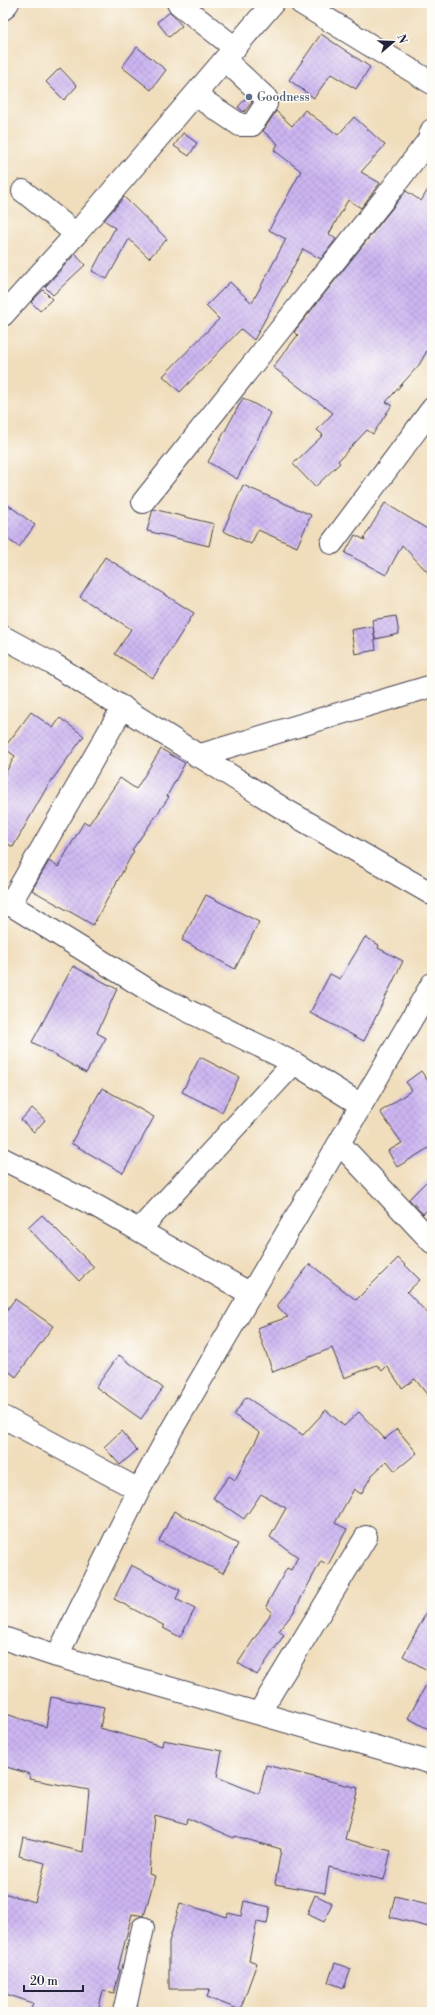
<svg xmlns="http://www.w3.org/2000/svg" width="435" height="2015" font-family="'Libre Bodoni',serif">
	<style>
		.building { fill: url(#building-cross-hatch) }
		.lines { fill: none; stroke-linecap: round; stroke-linejoin: round }
		.minor-casing { stroke: #413e4e; stroke-width: 24 }
		.major-casing { stroke: #413e4e; stroke-width: 24 }
		.minor { stroke: #fff; stroke-width: 22 }
		.major { stroke: #fff; stroke-width: 22 }
		.service-dot { fill: #5c6f8a; stroke: #fdfcf7; stroke-width: 1.5 }
		.labels { text-anchor: middle; stroke-width: 3; stroke-linejoin: round; paint-order: stroke }
		.service-label { font-size: 12px; fill: #4e5e75; stroke: #fdfcf7; text-anchor: start }
	</style>
	<defs>
		<pattern id="building-cross-hatch" width="8" height="8" patternUnits="userSpaceOnUse"><rect width="8" height="8" fill="#ccb5f1"/><path d="M0 0l8 8M0 8l8-8" fill="none" stroke="#af9bd0"/></pattern>
	</defs>
	<rect width="100%" height="100%" fill="#fdfcf7"/>
	<filter id="ink" filterUnits="userSpaceOnUse"><feTurbulence type="fractalNoise" baseFrequency=".025" numOctaves="2"/><feDisplacementMap in="SourceGraphic" scale="8" xChannelSelector="R" yChannelSelector="G"/><feConvolveMatrix kernelMatrix="1 2 1 2 8 2 1 2 1" color-interpolation-filters="sRGB"/></filter>
	<filter id="wash" filterUnits="userSpaceOnUse"><feTurbulence type="fractalNoise" baseFrequency=".012" numOctaves="4" result="noise"/><feDisplacementMap in="SourceGraphic" scale="16" xChannelSelector="R" yChannelSelector="G"/><feGaussianBlur stdDeviation="0.9" result="paint"/><feColorMatrix in="noise" values="0 0 0 0 0 0 0 0 0 0 0 0 0 0 0 0 0 1.4 0 .05"/><feComposite in="paint" operator="in"/></filter>
	<g filter="url(#wash)">
		<rect width="100%" height="100%" fill="#f0ddbb"/>
		<g id="blocks">
			<path class="building" d="M 170,12 L 182,26 L 169,37 L 157,22 Z
				M 321,34 L 370,67 L 356,89 L 331,74 L 314,98 L 289,80 Z
				M 137,47 L 166,70 L 151,90 L 122,67 Z
				M 60,68 L 77,86 L 64,100 L 46,82 Z
				M 247,97 L 252,102 L 244,112 L 238,107 Z
				M 305,110 L 338,135 L 354,117 L 385,145 L 361,172 L 380,183 L 361,208 L 348,200 L 329,234 L 336,239 L 321,259 L 303,249 L 254,340 L 241,329 L 180,392 L 163,376 L 219,319 L 206,306 L 230,282 L 252,303 L 286,239 L 269,230 L 301,171 L 274,150 L 278,144 L 263,131 L 276,111 L 292,126 Z
				M 183,133 L 197,143 L 189,156 L 174,146 Z
				M 432,183 L 432,342 L 419,365 L 386,402 L 392,405 L 373,434 L 367,430 L 338,461 L 340,463 L 315,487 L 293,464 L 323,435 L 317,430 L 333,413 L 273,367 L 298,335 L 294,332 L 406,191 L 421,201 Z
				M 124,197 L 167,239 L 149,258 L 129,239 L 107,279 L 92,271 L 115,228 L 104,220 Z
				M 75,254 L 85,265 L 53,295 L 45,287 Z
				M 43,290 L 52,299 L 40,311 L 31,302 Z
				M 243,398 L 271,413 L 237,479 L 208,462 Z
				M 243,485 L 311,515 L 297,547 L 258,530 L 251,544 L 223,531 Z
				M 3,501 L 35,525 L 19,547 L 3,536 Z
				M 385,503 L 432,532 L 432,577 L 402,545 L 386,575 L 345,553 L 355,535 L 365,540 L 364,538 Z
				M 153,509 L 214,524 L 209,546 L 147,531 Z
				M 105,557 L 194,613 L 153,678 L 115,654 L 131,629 L 80,597 Z
				M 396,616 L 399,634 L 375,639 L 372,620 Z
				M 373,626 L 376,650 L 355,654 L 351,630 Z
				M 31,712 L 53,728 L 60,718 L 84,736 L 47,787 L 13,847 L 3,841 L 3,777 L 15,756 L 4,748 Z
				M 161,749 L 185,763 L 167,796 L 169,797 L 132,850 L 134,851 L 93,925 L 32,890 L 49,861 L 58,867 L 84,822 L 89,824 L 120,778 L 136,789 Z
				M 206,895 L 259,922 L 235,969 L 182,940 Z
				M 365,937 L 379,945 L 378,948 L 403,961 L 364,1041 L 310,1013 L 330,974 L 340,979 Z
				M 73,966 L 117,989 L 97,1033 L 106,1038 L 86,1073 L 32,1042 Z
				M 200,1057 L 239,1077 L 222,1112 L 182,1092 Z
				M 421,1071 L 432,1087 L 432,1146 L 397,1167 L 388,1151 L 402,1143 L 380,1112 L 412,1090 L 406,1082 Z
				M 102,1088 L 154,1117 L 123,1173 L 71,1143 Z
				M 32,1108 L 45,1120 L 34,1132 L 21,1120 Z
				M 432,1176 L 432,1205 L 423,1214 L 409,1199 Z
				M 42,1215 L 94,1267 L 79,1281 L 28,1228 Z
				M 398,1258 L 420,1280 L 407,1292 L 432,1318 L 432,1401 L 415,1379 L 402,1388 L 387,1366 L 382,1371 L 377,1365 L 344,1378 L 332,1348 L 273,1372 L 257,1328 L 288,1317 L 277,1306 L 310,1264 L 356,1300 Z
				M 15,1299 L 53,1326 L 16,1377 L 3,1367 L 3,1315 Z
				M 119,1355 L 163,1388 L 141,1419 L 96,1387 Z
				M 246,1397 L 303,1435 L 326,1410 L 344,1426 L 359,1412 L 385,1439 L 397,1429 L 417,1453 L 395,1471 L 387,1461 L 372,1475 L 361,1494 L 354,1489 L 335,1523 L 347,1529 L 328,1565 L 321,1561 L 293,1613 L 279,1631 L 284,1635 L 257,1675 L 238,1663 L 272,1612 L 266,1606 L 287,1568 L 291,1570 L 298,1557 L 270,1537 L 286,1508 L 261,1494 L 244,1519 L 213,1498 L 229,1476 L 235,1480 L 260,1433 L 234,1415 Z
				M 121,1431 L 137,1450 L 120,1465 L 104,1447 Z
				M 174,1511 L 238,1544 L 223,1573 L 159,1541 Z
				M 131,1565 L 180,1590 L 176,1599 L 195,1609 L 180,1637 L 163,1628 L 165,1626 L 114,1599 Z
				M 432,1602 L 432,1673 L 403,1656 Z
				M 432,1674 L 432,1731 L 408,1718 Z
				M 51,1697 L 104,1707 L 100,1728 L 162,1746 L 163,1740 L 222,1751 L 217,1777 L 259,1794 L 266,1765 L 358,1788 L 345,1839 L 391,1851 L 384,1880 L 329,1867 L 325,1893 L 275,1884 L 281,1849 L 235,1836 L 234,1838 L 187,1818 L 186,1824 L 154,1815 L 149,1874 L 155,1876 L 144,1916 L 132,1914 L 118,1969 L 120,1970 L 114,1993 L 103,1990 L 98,2012 L 50,2012 L 31,2008 L 33,2003 L 3,1993 L 3,1893 L 35,1902 L 45,1863 L 19,1856 L 23,1837 L 83,1852 L 89,1790 L 29,1779 L 30,1774 L 3,1766 L 3,1713 L 46,1727 Z
				M 315,1895 L 332,1903 L 324,1922 L 307,1914 Z
				M 395,1896 L 432,1905 L 432,1928 L 390,1917 Z
				M 244,1901 L 270,1907 L 267,1924 L 257,1922 L 249,1960 L 257,1963 L 240,2010 L 207,1997 L 210,1989 L 169,1989 L 169,1942 L 180,1903 L 227,1917 L 228,1913 L 241,1916 Z
				M 335,1963 L 351,1969 L 344,1988 L 328,1982 Z"/>
		</g>
	</g>
	<g filter="url(#ink)">
		<use href="#blocks" fill-opacity="0" stroke="#413e4e" stroke-width="1"/>
		<g class="lines">
			<defs>
				<path id="minor" d="M 178,3 L 235,48
					M 301,3 L 432,83
					M 3,9 L 8,3
					M 195,95 L 240,125 L 252,125 L 266,104 L 266,98 L 225,60
					M 23,191 L 76,234
					M 143,502 L 388,194 L 428,141 L 432,130
					M 332,543 L 432,409
					M 3,637 L 53,664 L 287,811 L 432,894
					M 197,756 L 432,686
					M 3,900 L 158,996 L 294,1063 L 361,1105
					M 10,904 L 123,707
					M 340,1144 L 432,1242
					M 3,1159 L 98,1207 L 251,1294
					M 139,1230 L 294,1063
					M 3,1417 L 139,1490
					M 3,1638 L 57,1656 L 432,1763
					M 57,1656 L 139,1490 L 172,1429 L 432,984
					M 259,1713 L 366,1537
					M 124,2012 L 143,1928"/>
				<path id="major" d="M 3,315 L 76,234 L 273,3"/>
			</defs>
			<use href="#minor" class="minor-casing"/>
			<use href="#major" class="major-casing"/>
			<use href="#minor" class="minor"/>
			<use href="#major" class="major"/>
		</g>
	</g>
	<circle class="service-dot" cx="249" cy="97" r="4"/>
	<g class="labels">
		<g class="service-label">
			<text x="257" y="101">Goodness</text>
		</g>
	</g>
	<rect width="435" height="2015" fill="none" stroke="#fdfcf7" stroke-width="16"/>
	<g transform="translate(393 42) rotate(71)" stroke="#fdfcf7" stroke-width="3" paint-order="stroke">
	<path d="M0-3L7 15L0 10L-7 15Z" fill="#22223b"/>
	<text y="-6" font-size="11" font-weight="bold" text-anchor="middle" fill="#22223b">N</text>
	</g>
	<path d="M24 1985v6h59v-6" fill="none" stroke="#22223b" stroke-width="2"/>
	<text x="30" y="1985" font-size="12" fill="#22223b" stroke="#fdfcf7" stroke-width="3" paint-order="stroke">20 m</text>
</svg>
